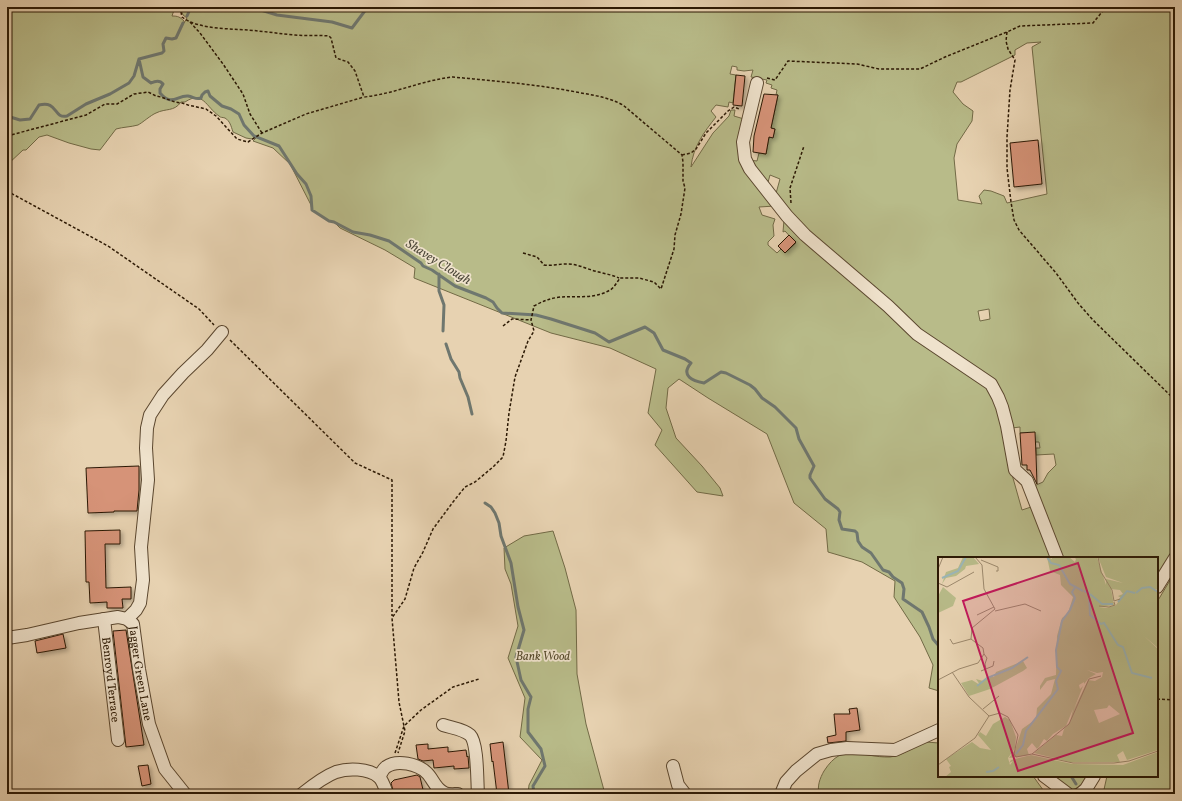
<svg xmlns="http://www.w3.org/2000/svg" width="1182" height="801" font-family="Vollkorn,serif">
	<style>
		.green { fill: #b8bb89; stroke: #726a46; fill-rule: evenodd }
		.lines { fill: none; stroke-linecap: round; stroke-linejoin: round }
		.stream { stroke: #6f776f; stroke-width: 3 }
		.building { fill: #d69378; stroke: #2c1904; filter: url(#shadow) }
		.minor-casing { stroke: #5b472f; stroke-width: 14 }
		.path { stroke: #2c1904; stroke-width: 1.5; stroke-dasharray: 3 2; stroke-linecap: butt }
		.minor { stroke: #efe2cc; stroke-width: 12 }
		.labels { text-anchor: middle; stroke-width: 3.5; stroke-linejoin: round; paint-order: stroke }
		.park-label { font-size: 12px; font-style: italic; fill: #564a2c; stroke: #efe2cc }
		.street-label { font-size: 12px; fill: #2c1904; stroke: #efe2cc }
		.water-label { font-size: 13px; font-style: italic; fill: #4d483a; stroke: #efe2cc }
		.inset-river { fill: none; stroke: #9bb5b7; stroke-width: 2 }
		.inset-road { fill: none; stroke: #9c886c; stroke-width: 1 }
		.view { fill: #c2185b; fill-opacity: 0.15; stroke: #c2185b; stroke-width: 2 }
		.inset-edge { fill: none; stroke: #2c1904; stroke-width: 2 }
	</style>
	<defs>
		<filter id="shadow"><feDropShadow dx="2.5" dy="2.5" stdDeviation="2" flood-color="#0004"/></filter>
	</defs>
	<rect width="100%" height="100%" fill="#e7d2b1"/>
	<filter id="stains"><feTurbulence type="fractalNoise" baseFrequency=".005" numOctaves="4"/><feColorMatrix values="0 0 0 0 .2 0 0 0 0 .09 0 0 0 0 .02 0 0 0 .5 -.17"/></filter>
	<radialGradient id="worn" r=".72"><stop offset=".6" stop-color="#630" stop-opacity="0"/><stop offset="1" stop-color="#630" stop-opacity=".3"/></radialGradient>
	<path class="green" d="M 7,7 L 175,7 L 172,16 C 178,16 180,17 184,21 L 184,23 L 187,18 L 183,15 L 181,9 L 182,7 L 1175,7 L 1175,547 L 1157,576 L 1157,558 L 1062,558 L 1047,519 L 1048,518 L 1046,513 L 1045,513 L 1034,486 L 1043,482 L 1048,473 L 1056,465 L 1054,454 L 1036,455 L 1036,448 L 1040,448 L 1039,442 L 1035,442 L 1034,433 L 1020,433 L 1020,427 L 1012,428 L 1008,407 L 991,383 L 984,376 L 909,325 L 895,310 L 797,225 L 775,197 L 780,179 L 770,175 L 767,186 C 760,178 753,170 749,160 L 757,161 L 759,153 L 766,154 L 769,137 L 773,137 L 775,129 L 771,128 L 778,95 L 776,95 L 777,90 L 771,88 L 772,85 L 766,83 L 767,80 L 751,77 L 753,70 L 744,71 L 737,70 L 737,67 L 732,66 L 730,74 L 736,75 L 733,103 L 729,102 L 728,107 L 716,105 L 711,111 L 716,117 C 704,132 693,147 691,167 L 713,133 L 729,116 L 731,110 L 735,110 L 734,116 L 744,119 L 745,121 C 743,129 740,138 739,146 C 738,162 761,192 773,202 L 775,206 L 759,207 L 762,215 L 775,219 L 773,225 L 774,236 L 768,242 L 768,245 L 777,253 L 781,249 L 785,253 L 796,243 L 785,231 L 783,232 L 784,220 L 810,244 L 912,332 L 984,382 L 996,399 L 1000,409 L 1011,471 L 1022,510 L 1034,506 L 1053,557 L 1051,558 L 939,558 L 939,691 L 929,688 L 933,665 L 920,637 L 894,597 L 895,581 L 862,562 L 828,552 L 826,529 L 794,503 L 767,434 L 708,398 L 679,379 L 668,388 L 666,408 L 676,438 L 702,466 L 720,488 L 723,496 L 697,492 L 655,445 L 662,430 L 648,413 L 656,369 L 610,348 L 551,333 L 414,278 L 415,268 L 385,250 L 340,228 L 334,222 L 329,221 L 312,210 L 311,205 L 290,164 L 273,148 L 253,141 L 257,137 L 256,136 L 252,139 L 246,138 L 233,132 C 231,126 230,121 225,118 C 222,117 221,118 219,116 C 206,107 203,90 185,102 L 181,102 C 174,112 166,108 156,113 C 151,115 142,123 138,125 C 131,127 123,127 116,129 L 100,150 L 91,149 L 69,143 L 47,135 L 39,137 L 26,150 L 23,150 L 7,165 ZM 1041,42 L 1032,47 L 1047,194 L 1007,203 L 1004,196 L 991,191 L 984,190 L 979,196 L 982,204 L 958,200 L 954,158 L 957,144 L 972,121 L 973,111 L 963,104 L 953,92 L 957,82 L 961,82 L 1015,55 L 1015,50 L 1027,43 ZM 989,309 L 990,319 L 980,321 L 978,311 Z
		M 553,531 L 565,568 L 576,610 L 577,674 L 586,724 L 605,794 L 528,794 L 529,785 L 542,760 L 520,737 L 525,698 L 508,658 L 518,626 L 511,584 L 505,569 L 504,548 L 524,536 Z
		M 1175,572 L 1175,794 L 1103,794 L 1107,776 L 1157,776 L 1157,602 Z
		M 925,740 L 926,742 L 939,743 L 939,776 L 1033,776 L 1046,794 L 819,794 C 817,786 820,778 824,771 C 844,740 861,758 890,757 C 902,756 915,746 925,740 Z
		M 1048,776 L 1095,776 L 1085,786 L 1066,791 Z"/>
	<g class="lines">
		<path class="stream" d="M 251,7 L 277,15 L 332,22 L 352,28 L 367,8 L 370,7
			M 187,16 L 191,7
			M 139,59 L 143,77 L 151,83 C 155,81 160,80 163,84 L 160,89 L 160,93 C 172,107 177,95 188,96 C 194,97 196,100 201,98 L 202,95 L 205,92 L 208,91 L 210,96 L 222,106 L 231,109 L 239,114 L 244,125 L 254,136 L 279,146 L 297,174 L 306,184 L 311,196 L 312,210 L 329,221 L 334,222 L 353,232 L 370,235 L 389,241 L 421,263 L 423,266 L 432,270 L 455,286 L 486,298 L 493,302 L 497,308 L 502,313 L 536,315 L 551,319 L 595,333 L 609,342 L 645,327 L 654,333 L 663,350 L 685,359 L 691,363 C 680,376 693,381 704,383 L 721,372 L 726,373 L 750,385 L 755,389 L 762,398 L 775,407 L 796,428 L 799,439 L 814,466 L 810,475 L 810,478 L 825,499 L 838,509 L 840,512 L 839,520 L 842,529 L 855,531 L 857,533 L 858,541 L 862,547 L 871,553 L 883,570 L 889,572 L 893,577 L 902,583 L 904,589 L 903,599 L 922,612 L 929,627 L 933,639 L 939,646
			M 7,116 L 20,120 L 30,119 L 39,105 C 58,100 53,119 67,116 L 86,104 L 110,94 L 129,83 L 134,76 L 139,59 L 162,53 L 164,51 L 163,44 L 166,38 L 172,39 L 176,38 L 183,23
			M 439,274 L 439,291 L 444,305 L 443,331
			M 446,344 L 451,359 L 459,372 L 460,378 L 468,397 L 472,414
			M 485,503 L 491,507 L 495,513 L 499,523 L 501,536 L 511,563 L 518,607 L 524,630 L 516,657 L 521,680 L 531,697 L 528,709 L 528,732 L 541,749 L 545,766 L 533,786 L 534,794
			M 1071,776 L 1076,784"/>
	</g>
	<path class="building" d="M 736,75 L 745,76 L 742,106 L 733,105 Z
		M 764,94 L 778,95 L 771,128 L 775,129 L 773,138 L 769,137 L 766,154 L 753,152 L 754,136 Z
		M 1038,140 L 1042,184 L 1014,187 L 1010,143 Z
		M 789,235 L 796,242 L 785,253 L 778,246 Z
		M 1035,432 L 1036,455 L 1037,484 L 1030,470 L 1027,470 L 1027,465 L 1022,465 L 1020,433 Z
		M 139,466 L 139,490 L 137,511 L 114,511 L 114,512 L 88,513 L 86,468 Z
		M 120,530 L 120,544 L 105,544 L 106,588 L 131,587 L 131,599 L 122,599 L 123,608 L 107,608 L 107,602 L 90,603 L 89,582 L 86,582 L 85,531 Z
		M 126,630 L 144,745 L 126,747 L 113,631 Z
		M 63,634 L 66,648 L 37,653 L 35,641 Z
		M 857,708 L 860,730 L 846,732 L 846,741 L 828,743 L 827,737 L 836,735 L 834,714 L 850,714 L 849,709 Z
		M 503,742 L 509,794 L 497,794 L 493,761 L 492,762 L 490,744 Z
		M 428,744 L 428,749 L 448,747 L 448,752 L 466,750 L 467,757 L 468,756 L 469,768 L 454,769 L 454,766 L 434,768 L 433,760 L 423,761 L 418,759 L 416,745 Z
		M 148,765 L 151,784 L 142,786 L 138,766 Z
		M 417,775 L 420,777 L 424,794 L 394,794 L 391,783 L 394,780 Z"/>
	<g class="lines">
		<defs>
			<g id="minor">
				<path d="M 757,83 L 743,142 L 745,159 L 750,169 L 787,216 L 805,235 L 888,306 L 917,334 L 991,384 L 998,397 L 1002,407 L 1007,426 L 1015,470 L 1027,481 L 1057,558"/>
				<path d="M 1157,587 L 1175,558"/>
				<path id="s1" d="M 104,619 L 118,740"/>
				<path d="M 127,619 L 136,610 L 140,603 L 141,595 L 143,580 L 141,547 L 148,480 L 146,448 L 147,428 L 150,415 L 163,395 L 183,373 L 207,350 L 222,332"/>
				<path id="s2" d="M 7,638 L 27,635 L 79,623 L 118,617 L 127,619 L 133,624 L 139,669 L 149,724 L 165,769 L 185,794"/>
				<path d="M 443,725 C 452,728 463,729 470,735 C 478,743 477,782 478,794"/>
				<path d="M 673,766 L 678,785 L 685,794"/>
				<path d="M 1044,776 L 1068,794"/>
				<path d="M 379,777 C 381,774 383,769 386,767 C 397,759 418,764 427,773 C 433,779 435,788 443,792 C 447,795 453,794 458,794"/>
				<path d="M 302,794 C 312,786 323,777 336,772 C 348,768 368,768 379,777 C 383,781 385,788 387,794"/>
				<path d="M 781,794 L 786,782 L 796,771 L 817,754 L 831,750 L 847,748 L 895,750 L 939,730"/>
				<path d="M 1080,794 L 1086,789 L 1094,776"/>
			</g>
		</defs>
		<use href="#minor" class="minor-casing"/>
		<path class="path" d="M 180,7 L 182,17 C 200,31 236,28 258,31 C 270,32 282,34 295,35 C 306,36 318,35 329,36 L 331,38 L 336,58 L 348,62 L 355,71 L 364,97 C 394,94 423,80 453,77 C 494,81 535,84 576,92 C 592,95 608,97 623,105 L 682,155 L 683,162 L 683,181 L 685,188 L 681,214 L 675,235 L 674,249 L 661,289 L 654,282 L 639,278 L 620,278 C 617,282 614,288 610,290 C 595,299 577,296 561,297 C 551,298 543,301 534,306 L 531,320 L 534,331 L 528,341 L 515,377 L 509,413 L 506,441 L 503,457 L 493,467 L 475,482 L 465,487 L 453,502 L 433,529 L 423,552 L 414,568 L 405,599 L 392,618 L 399,702 L 405,731 L 398,753
			M 190,22 L 200,33 L 223,64 L 243,94 L 250,114 L 262,133
			M 1007,32 L 1006,41 L 1008,49 L 1015,60 L 1010,90 L 1007,137 L 1007,168 L 1011,202 L 1014,220 L 1019,230 L 1056,273 L 1078,303 L 1093,320 L 1175,400
			M 767,78 L 775,80 L 788,61 L 857,64 L 879,69 L 920,69 L 945,57 L 1007,32 L 1020,26 L 1093,23 L 1106,7
			M 7,136 L 86,115 L 105,104 L 117,104 L 134,94 L 148,92 L 156,96 L 161,97 L 175,102 L 182,103 L 188,105 L 206,109 L 216,116 L 237,139 L 248,142 L 262,133 L 306,114 L 364,97
			M 682,155 L 691,153 L 696,149 L 706,133 L 728,111 L 734,107 L 739,109
			M 7,191 L 108,246 L 199,309 L 214,325
			M 791,203 L 790,188 L 804,146
			M 523,253 L 537,257 L 544,265 C 551,266 558,264 565,264 C 577,263 588,270 599,272 C 606,274 613,275 619,278
			M 503,326 L 512,319 L 531,320
			M 230,340 L 355,463 L 392,480 L 392,616
			M 1157,699 L 1175,700
			M 395,753 L 404,726 L 421,710 L 453,687 L 479,679"/>
		<use href="#minor" class="minor"/>
	</g>
	<g class="labels">
		<g class="park-label">
			<text x="543" y="660">Bank Wood</text>
		</g>
		<g class="street-label">
			<text dy="4" stroke="none"><textPath href="#s2" startOffset="180">Jagger Green Lane</textPath></text>
			<text dy="4" stroke="none"><textPath href="#s1" startOffset="61">Benroyd Terrace</textPath></text>
		</g>
		<g class="water-label">
			<text transform="translate(439 261) rotate(32)" y="5">Shavey Clough</text>
		</g>
	</g>
	<g transform="translate(938 557)">
		<rect width="220" height="220" fill="#e7d2b1"/>
		<path d="M 25,0 L 35,0 L 41,7 L 28,9 L 27,12 L 18,19 L 8,21 L 4,27 L 8,15 L 20,11 ZM 109,0 L 114,2 L 114,0 L 131,0 L 137,5 L 138,2 L 136,0 L 159,0 L 168,28 L 168,22 L 185,26 L 168,20 L 160,0 L 220,0 L 220,33 L 217,32 L 220,37 L 220,91 L 206,79 L 220,92 L 220,193 L 189,203 L 185,194 L 179,198 L 182,205 L 132,205 L 96,196 L 118,178 L 124,179 L 126,172 L 132,165 L 135,152 L 128,169 L 115,177 L 109,184 L 106,182 L 101,190 L 99,192 L 94,186 L 89,192 L 91,198 L 71,201 L 76,194 L 76,196 L 84,172 L 98,162 L 99,151 L 113,137 L 117,122 L 109,124 L 102,133 L 102,129 L 107,121 L 118,118 L 119,79 L 124,61 L 130,56 L 135,40 L 123,28 L 122,18 L 112,14 ZM 173,32 L 182,33 L 185,37 L 180,39 L 183,41 L 178,48 L 172,50 L 168,51 L 161,50 L 176,48 ZM 149,113 L 159,116 L 165,115 L 164,120 L 157,124 L 150,123 L 136,152 L 145,129 L 142,132 L 141,128 L 146,125 L 146,127 L 151,121 L 158,117 ZM 171,148 L 182,157 L 161,166 L 156,153 L 169,151 ZM 5,30 L 18,41 L 15,49 L 0,56 L 0,39 ZM 85,104 L 89,111 L 85,114 L 52,132 L 31,139 L 23,126 L 34,123 L 42,128 L 38,122 L 45,124 L 49,120 L 56,120 L 58,115 ZM 67,160 L 72,163 L 78,180 L 77,191 L 70,201 L 72,208 L 75,204 L 71,206 L 73,203 L 93,198 L 134,207 L 185,208 L 220,195 L 220,220 L 7,220 L 13,215 L 11,210 L 13,209 L 8,202 L 34,185 L 42,191 L 53,193 L 40,178 L 42,175 L 48,179 L 55,167 Z" fill="#b8bb89" fill-rule="evenodd"/>
		<path class="inset-river" d="M 109,0 L 113,6 L 121,8 L 132,27 L 145,34M 4,21 L 20,14 L 28,0M 146,34 L 151,36 L 152,58 L 163,67 L 166,66 L 180,88 L 185,90 L 194,116 L 214,121M 198,36 L 204,31 L 212,30 L 220,35M 152,37 L 164,47 L 175,47M 180,45 L 189,34 L 197,36M 39,129 L 49,121 L 74,111 L 90,100M 78,197 L 85,188 L 88,174 L 120,132 L 118,124 L 123,114 L 119,110 L 118,93 L 124,64 L 132,53 L 137,41 L 134,35 L 138,29M 48,215 L 55,214 L 61,210"/>
		<path class="inset-road" d="M 160,0 L 163,15 L 174,33 L 176,44 L 182,42M 43,3 L 60,10 L 60,14 L 58,14M 0,12 L 5,0M 0,26 L 9,30 L 36,15M 161,49 L 171,50 L 177,48 L 176,45M 57,54 L 87,47 L 103,54M 39,58 L 56,50M 12,82 L 15,87 L 33,82M 46,97 L 49,101 L 47,107 L 48,112M 43,114 L 55,109 L 56,104M 14,115 L 31,140 L 51,159M 0,123 L 21,112 L 40,106 L 46,97 L 45,91 L 33,82 L 34,71 L 57,52 L 46,32 L 44,8 L 37,0M 45,152 L 61,139M 51,159 L 62,156 L 70,160 L 80,178 L 76,197 L 78,200 L 94,197 L 135,206 L 176,206 L 191,204 L 220,194M 94,197 L 131,167 L 151,122 L 163,119M 0,208 L 37,181 L 51,159"/>
		<path class="view" d="M 140,6 L 195,176 L 80,214 L 25,44 Z"/>
		<rect width="220" height="220" class="inset-edge"/>
	</g>
	<rect width="1182" height="801" fill="none" stroke="#e7d2b1" stroke-width="24"/>
	<rect x="8" y="8" width="1166" height="785" fill="none" stroke="#2c1904" stroke-width="2"/>
	<rect x="12" y="12" width="1158" height="777" fill="none" stroke="#2c1904"/>
	<rect width="100%" height="100%" filter="url(#stains)"/>
	<rect width="100%" height="100%" fill="url(#worn)"/>
</svg>
